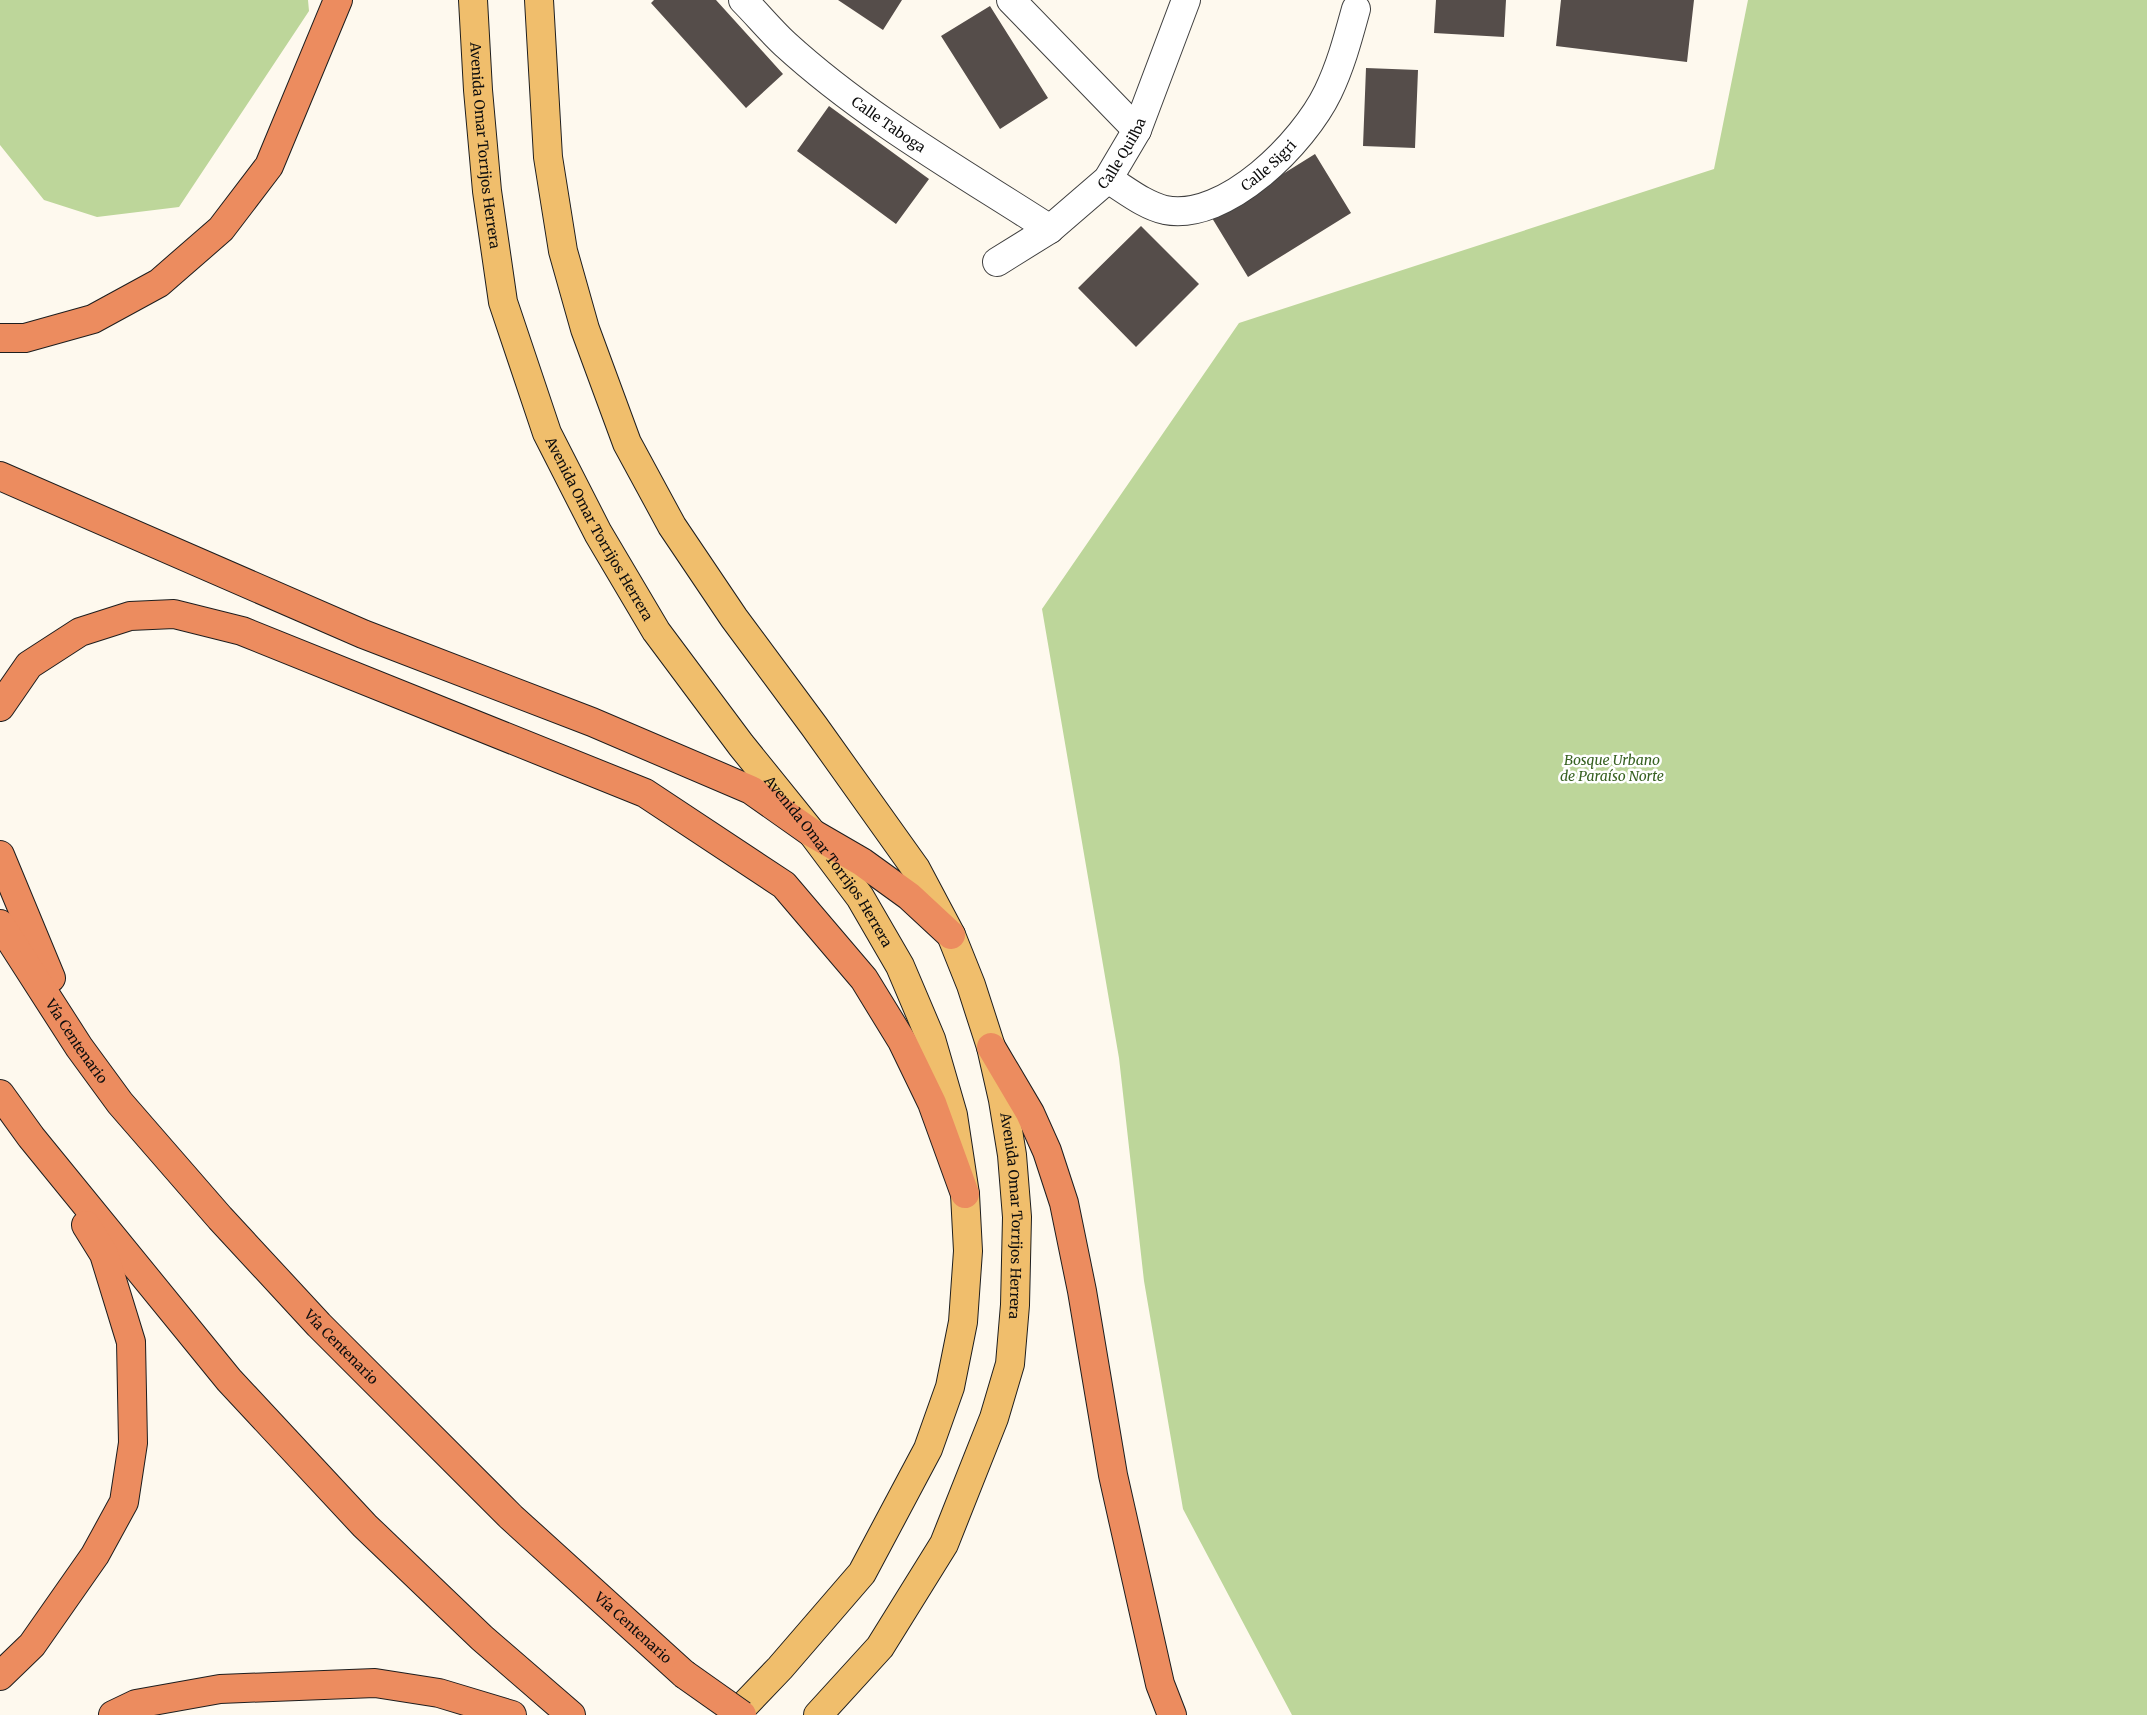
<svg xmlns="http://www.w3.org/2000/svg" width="2147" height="1715" font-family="Merriweather,serif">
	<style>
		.forest { fill: #bdd69a }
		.building { fill: #554d4a }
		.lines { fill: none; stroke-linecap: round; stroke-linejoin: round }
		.minor-casing { stroke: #404040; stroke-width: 30 }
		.major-casing { stroke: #1e1e1e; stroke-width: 30 }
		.highway-casing { stroke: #1e1e1e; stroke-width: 30 }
		.minor { stroke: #fff; stroke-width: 28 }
		.major { stroke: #f0be6c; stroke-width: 28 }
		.highway { stroke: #ec8c5f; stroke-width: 28 }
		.highway-bridge-casing { stroke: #1e1e1e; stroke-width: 30; stroke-linecap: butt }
		.highway-bridge { stroke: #ec8c5f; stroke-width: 28 }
		.labels { text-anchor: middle; stroke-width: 5; stroke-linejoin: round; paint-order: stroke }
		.street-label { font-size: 14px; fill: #0d0d0d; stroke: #fff }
		.park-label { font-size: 14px; font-style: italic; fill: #376121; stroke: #fff }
	</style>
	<rect width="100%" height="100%" fill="#fef9ee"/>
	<path class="forest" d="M 0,0 L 308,0 L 309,11 L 179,207 L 97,217 L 44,200 L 0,145 Z
		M 1748,0 L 2147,0 L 2147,1715 L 1292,1715 L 1183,1509 L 1144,1281 L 1119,1058 L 1042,609 L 1239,323 L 1714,169 Z"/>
	<path class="building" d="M 654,0 L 716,0 L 783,74 L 746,108 L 651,3 Z
		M 838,0 L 902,0 L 883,30 Z
		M 1436,0 L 1506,0 L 1504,37 L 1434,33 Z
		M 1561,0 L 1694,0 L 1687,62 L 1556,46 Z
		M 990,6 L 1048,98 L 1000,129 L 941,36 Z
		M 1366,68 L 1418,70 L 1415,148 L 1363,146 Z
		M 829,106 L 929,179 L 896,224 L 797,151 Z
		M 1315,154 L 1351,213 L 1248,277 L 1212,218 Z
		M 1141,226 L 1199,284 L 1136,347 L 1078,288 Z"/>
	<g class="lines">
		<defs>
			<g id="minor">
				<path id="s1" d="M 743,0 C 757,14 770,30 785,44 C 865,117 960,171 1050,229"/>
				<path d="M 1011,0 L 1137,130"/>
				<path id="s2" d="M 1108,179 C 1126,190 1144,205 1165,210 C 1226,222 1304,142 1328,92 C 1341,65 1348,38 1356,9"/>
				<path id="s3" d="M 997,262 L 1050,229 L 1108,179 L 1137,130 L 1186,0"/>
			</g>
			<g id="major">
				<path id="s4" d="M 473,0 L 478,90 L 487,191 L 503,302 L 547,433 L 598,533 L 656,631 L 741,745 L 812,833 L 860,897 L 900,966 L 931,1039 L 953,1115 L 965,1194 L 968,1251 L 963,1322 L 950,1387 L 928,1449 L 862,1573 L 780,1668 L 735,1715"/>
				<path id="s5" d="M 539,0 L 548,157 L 563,251 L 585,329 L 627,443 L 672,526 L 734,618 L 814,726 L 916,869 L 951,935 L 971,985 L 991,1047 L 1003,1100 L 1012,1155 L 1017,1217 L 1015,1305 L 1010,1364 L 994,1418 L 944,1544 L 880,1647 L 818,1715"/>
			</g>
			<g id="highway">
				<path d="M 0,338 L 25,338 L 93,319 L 159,283 L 221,229 L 269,166 L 338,0"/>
				<path d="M 0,476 L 363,634 L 592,722 L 751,790 L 812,833 L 862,862 L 909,896 L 951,935"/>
				<path d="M 0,707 L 29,665 L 80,632 L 130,616 L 174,614 L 242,631 L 645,793 L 784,885 L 864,979 L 902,1041 L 932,1103 L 965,1194"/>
				<path d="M 0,855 L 51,978"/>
				<path id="s6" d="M 0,924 L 79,1047 L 120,1103 L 220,1218 L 319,1325 L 511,1517 L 684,1674"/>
				<path d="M 991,1047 L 1030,1113 L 1047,1151 L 1064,1203 L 1082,1291 L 1113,1475 L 1160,1684 L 1172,1715"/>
				<path d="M 0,1094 L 31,1137 L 229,1380 L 365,1526 L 482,1638 L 571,1715"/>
				<path d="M 0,1676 L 32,1645 L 95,1555 L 124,1502 L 133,1443 L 131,1342 L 104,1254 L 86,1225"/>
				<path d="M 113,1715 L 136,1704 L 220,1689 L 375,1683 L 439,1693 L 512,1715"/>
			</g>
		</defs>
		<use href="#minor" class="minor-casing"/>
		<use href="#major" class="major-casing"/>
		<use href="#highway" class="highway-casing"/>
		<use href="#minor" class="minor"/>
		<use href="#major" class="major"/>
		<use href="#highway" class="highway"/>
		<defs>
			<path id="highway-bridge" d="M 684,1674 L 742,1715"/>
		</defs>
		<use href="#highway-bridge" class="highway-bridge-casing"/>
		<use href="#highway-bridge" class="highway-bridge"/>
	</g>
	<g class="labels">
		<g class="street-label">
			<text dy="5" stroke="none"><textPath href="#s1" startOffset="192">Calle Taboga</textPath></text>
			<text dy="5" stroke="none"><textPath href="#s4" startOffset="146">Avenida Omar Torrijos Herrera</textPath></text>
			<text dy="5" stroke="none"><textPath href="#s3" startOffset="168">Calle Quilba</textPath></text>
			<text dy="5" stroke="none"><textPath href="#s2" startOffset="182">Calle Sigri</textPath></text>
			<text dy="5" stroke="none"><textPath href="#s4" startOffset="551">Avenida Omar Torrijos Herrera</textPath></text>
			<text dy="5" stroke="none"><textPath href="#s4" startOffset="956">Avenida Omar Torrijos Herrera</textPath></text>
			<text dy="5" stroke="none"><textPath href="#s6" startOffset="140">Vía Centenario</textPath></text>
			<text dy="5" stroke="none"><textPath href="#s5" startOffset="1335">Avenida Omar Torrijos Herrera</textPath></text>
			<text dy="5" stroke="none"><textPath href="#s6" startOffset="545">Vía Centenario</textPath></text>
			<text dy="5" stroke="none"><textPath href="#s6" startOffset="950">Vía Centenario</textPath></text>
		</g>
		<g class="park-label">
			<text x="1612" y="765">Bosque Urbano<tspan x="1612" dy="16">de Paraíso Norte</tspan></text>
		</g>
	</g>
</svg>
